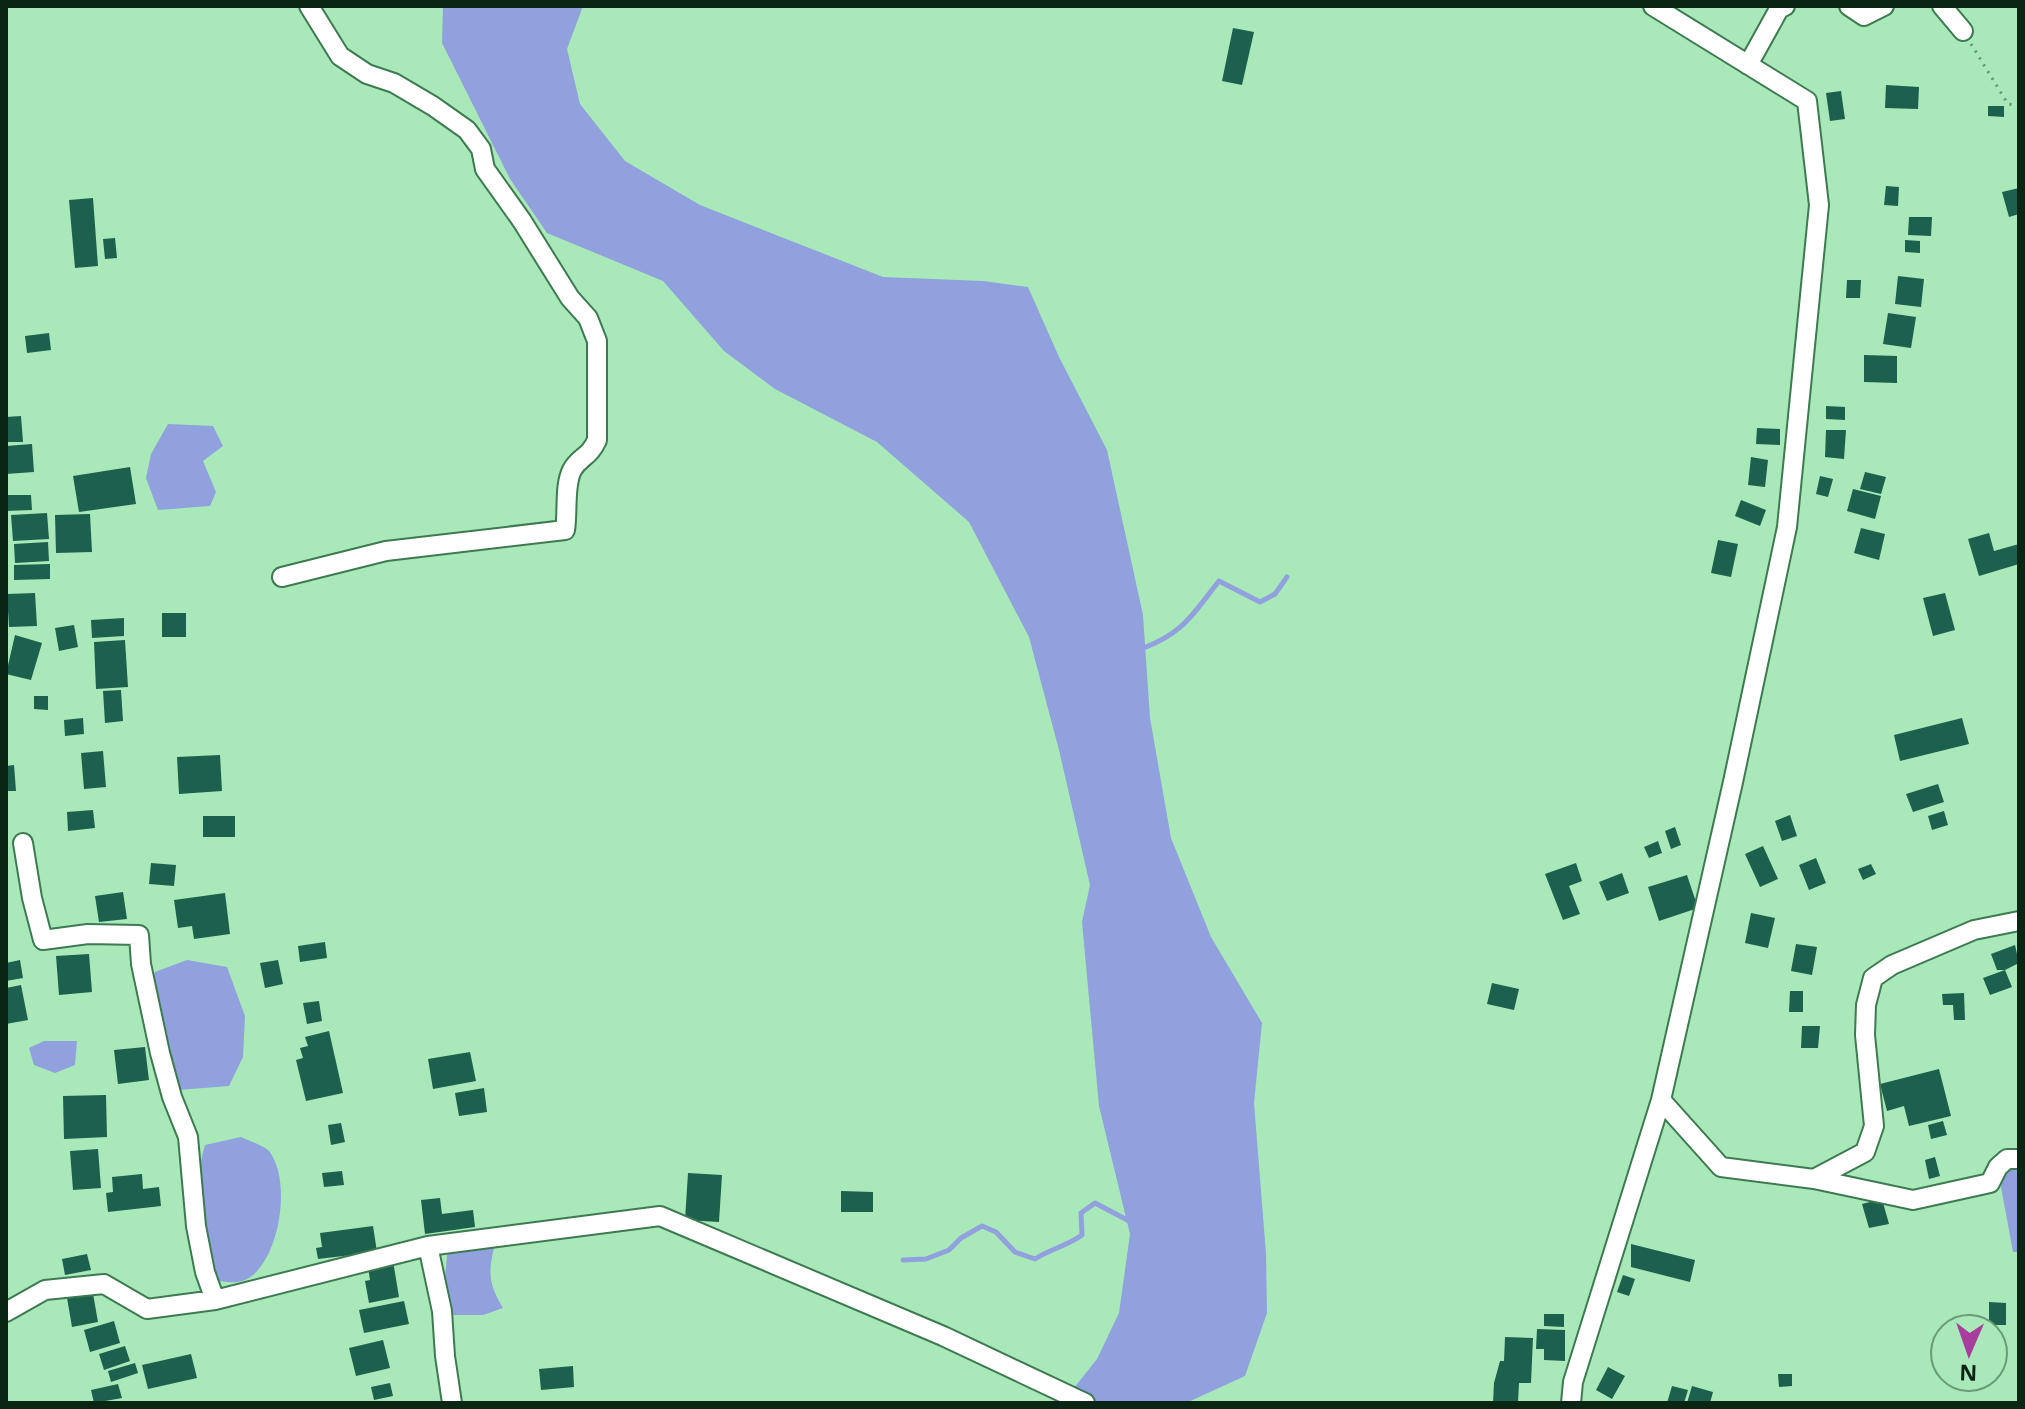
<svg xmlns="http://www.w3.org/2000/svg" width="2025" height="1409" font-family="'Open Sans',sans-serif">
	<style>
		.water { fill: #90a1de }
		.lines { fill: none; stroke-linecap: round; stroke-linejoin: round }
		.stream { stroke: #90a1de; stroke-width: 5 }
		.building { fill: #1c604e }
		.minor-casing { stroke: #3e7a51; stroke-width: 22 }
		.path { stroke: #649371; stroke-width: 3; stroke-dasharray: 2 6; stroke-linecap: butt }
		.minor { stroke: #fff; stroke-width: 18 }
	</style>
	<rect width="100%" height="100%" fill="#a9e8b9"/>
	<path class="water" d="M 443,6 L 583,6 L 567,49 L 580,104 L 625,161 L 700,205 L 883,277 L 983,281 L 1028,287 L 1059,357 L 1107,450 L 1143,615 L 1150,718 L 1171,838 L 1211,937 L 1262,1023 L 1254,1103 L 1266,1254 L 1267,1313 L 1245,1376 L 1186,1403 L 1062,1403 L 1097,1359 L 1119,1313 L 1130,1234 L 1099,1106 L 1082,922 L 1090,885 L 1059,750 L 1029,637 L 969,522 L 877,442 L 775,389 L 724,351 L 663,281 L 547,233 L 510,179 L 442,43 Z
		M 168,424 L 213,426 L 223,446 L 203,461 L 216,492 L 210,506 L 158,510 L 146,478 L 151,454 Z
		M 187,960 L 227,967 L 245,1016 L 243,1057 L 229,1086 L 178,1090 L 151,984 L 155,972 Z
		M 44,1041 L 77,1041 L 75,1065 L 55,1073 L 34,1065 L 29,1048 Z
		M 241,1137 C 249,1141 263,1145 269,1151 C 292,1180 280,1258 249,1278 C 239,1284 228,1282 218,1281 C 207,1239 191,1188 205,1145 Z
		M 2019,1164 L 2019,1252 L 2013,1252 L 2001,1187 L 2005,1169 Z
		M 448,1244 L 495,1244 C 488,1272 488,1283 503,1308 L 483,1315 L 453,1315 L 444,1290 Z"/>
	<g class="lines">
		<path class="stream" d="M 1141,649 C 1184,633 1192,615 1219,581 L 1260,602 L 1275,594 L 1287,577
			M 903,1260 L 926,1259 L 949,1250 L 961,1238 L 982,1226 L 996,1232 L 1015,1252 L 1035,1259 C 1050,1249 1067,1246 1082,1235 L 1081,1213 L 1095,1203 L 1131,1222"/>
	</g>
	<path class="building" d="M 1233,28 L 1254,32 L 1242,85 L 1222,81 Z
		M 1886,85 L 1919,87 L 1918,109 L 1885,108 Z
		M 1841,91 L 1845,119 L 1830,121 L 1826,93 Z
		M 1988,106 L 2004,106 L 2004,117 L 1988,116 Z
		M 1886,186 L 1899,187 L 1898,206 L 1884,205 Z
		M 2019,188 L 2019,214 L 2009,217 L 2002,192 Z
		M 93,198 L 98,266 L 75,268 L 69,200 Z
		M 1909,217 L 1932,217 L 1931,236 L 1908,235 Z
		M 115,238 L 117,258 L 105,259 L 103,239 Z
		M 1905,240 L 1920,241 L 1920,253 L 1905,252 Z
		M 1898,276 L 1924,279 L 1921,307 L 1895,304 Z
		M 1847,280 L 1861,280 L 1860,298 L 1846,298 Z
		M 1888,313 L 1916,317 L 1911,348 L 1883,344 Z
		M 49,333 L 51,350 L 27,353 L 25,336 Z
		M 1864,355 L 1897,356 L 1897,383 L 1864,382 Z
		M 1826,406 L 1845,407 L 1845,420 L 1826,419 Z
		M 21,416 L 23,442 L 6,442 L 6,417 Z
		M 1757,428 L 1780,429 L 1780,445 L 1756,444 Z
		M 1826,430 L 1846,430 L 1844,459 L 1825,457 Z
		M 32,444 L 34,472 L 6,474 L 6,446 Z
		M 1751,457 L 1768,460 L 1765,487 L 1748,485 Z
		M 130,467 L 136,504 L 79,512 L 73,476 Z
		M 1865,472 L 1886,477 L 1881,494 L 1860,489 Z
		M 1820,476 L 1833,479 L 1828,497 L 1816,494 Z
		M 1853,489 L 1881,496 L 1875,519 L 1847,511 Z
		M 6,495 L 31,495 L 32,510 L 6,511 Z
		M 1741,500 L 1766,510 L 1760,526 L 1735,516 Z
		M 47,513 L 49,539 L 13,541 L 11,515 Z
		M 90,514 L 92,552 L 56,553 L 55,515 Z
		M 1861,528 L 1885,534 L 1879,560 L 1854,553 Z
		M 1989,533 L 1994,551 L 2019,544 L 2019,564 L 1979,576 L 1968,539 Z
		M 1718,540 L 1738,544 L 1731,577 L 1711,573 Z
		M 48,542 L 49,561 L 15,563 L 14,544 Z
		M 50,564 L 50,579 L 14,580 L 14,565 Z
		M 35,593 L 37,626 L 9,627 L 7,594 Z
		M 1945,593 L 1955,630 L 1933,636 L 1923,598 Z
		M 162,613 L 186,613 L 186,637 L 162,637 Z
		M 124,618 L 124,636 L 92,638 L 91,620 Z
		M 74,625 L 78,647 L 59,651 L 55,628 Z
		M 15,635 L 42,643 L 31,680 L 6,674 Z
		M 125,640 L 128,687 L 96,689 L 94,642 Z
		M 121,690 L 123,721 L 105,723 L 103,691 Z
		M 34,696 L 48,696 L 48,710 L 34,709 Z
		M 83,718 L 84,734 L 65,736 L 64,720 Z
		M 1962,718 L 1969,744 L 1900,761 L 1894,735 Z
		M 103,751 L 106,787 L 84,789 L 81,753 Z
		M 220,755 L 222,791 L 179,794 L 177,757 Z
		M 14,765 L 16,791 L 6,791 L 6,766 Z
		M 1938,784 L 1944,802 L 1913,812 L 1906,794 Z
		M 93,810 L 95,828 L 68,831 L 67,812 Z
		M 1944,811 L 1948,825 L 1932,830 L 1928,816 Z
		M 1790,815 L 1797,836 L 1782,841 L 1775,821 Z
		M 203,816 L 235,816 L 235,837 L 203,837 Z
		M 1675,827 L 1681,845 L 1671,849 L 1665,831 Z
		M 1658,841 L 1662,853 L 1649,858 L 1644,847 Z
		M 1763,846 L 1778,879 L 1760,887 L 1745,854 Z
		M 1816,858 L 1826,883 L 1809,890 L 1799,865 Z
		M 151,863 L 176,865 L 174,886 L 149,884 Z
		M 1576,863 L 1582,881 L 1569,886 L 1580,914 L 1563,920 L 1545,874 Z
		M 1871,864 L 1876,874 L 1863,880 L 1858,869 Z
		M 1622,873 L 1629,893 L 1607,901 L 1599,882 Z
		M 1687,875 L 1698,908 L 1659,921 L 1648,887 Z
		M 123,892 L 127,919 L 99,922 L 95,896 Z
		M 225,893 L 230,934 L 194,939 L 192,926 L 178,928 L 174,900 Z
		M 1751,913 L 1775,918 L 1768,948 L 1745,943 Z
		M 325,942 L 327,958 L 300,962 L 298,946 Z
		M 1796,944 L 1817,947 L 1812,975 L 1791,971 Z
		M 2015,945 L 2019,963 L 2005,970 L 1997,970 L 1991,954 Z
		M 89,954 L 92,992 L 59,995 L 56,956 Z
		M 20,960 L 23,978 L 6,981 L 6,963 Z
		M 278,960 L 283,984 L 265,988 L 260,963 Z
		M 2005,970 L 2012,987 L 1990,995 L 1983,978 Z
		M 1492,983 L 1519,989 L 1514,1010 L 1487,1004 Z
		M 21,985 L 28,1020 L 6,1024 L 6,988 Z
		M 1790,991 L 1803,991 L 1803,1012 L 1789,1012 Z
		M 1964,993 L 1965,1020 L 1954,1020 L 1953,1005 L 1943,1005 L 1942,994 Z
		M 319,1001 L 322,1021 L 307,1024 L 303,1003 Z
		M 1802,1026 L 1820,1026 L 1818,1048 L 1801,1048 Z
		M 329,1031 L 343,1093 L 306,1101 L 296,1060 L 303,1058 L 300,1048 L 308,1046 L 305,1037 Z
		M 145,1047 L 149,1080 L 118,1084 L 114,1050 Z
		M 470,1052 L 476,1081 L 433,1089 L 428,1059 Z
		M 1939,1069 L 1951,1116 L 1909,1126 L 1904,1106 L 1887,1111 L 1880,1084 Z
		M 484,1088 L 487,1112 L 459,1116 L 455,1093 Z
		M 106,1095 L 107,1137 L 64,1139 L 63,1096 Z
		M 1943,1121 L 1947,1135 L 1931,1139 L 1928,1125 Z
		M 341,1123 L 345,1142 L 331,1145 L 328,1125 Z
		M 98,1149 L 101,1188 L 73,1190 L 70,1151 Z
		M 1935,1157 L 1940,1176 L 1929,1179 L 1925,1160 Z
		M 342,1171 L 344,1185 L 324,1187 L 322,1173 Z
		M 688,1173 L 722,1175 L 719,1222 L 685,1220 Z
		M 142,1174 L 143,1189 L 159,1187 L 161,1206 L 108,1212 L 106,1193 L 113,1192 L 112,1177 Z
		M 841,1191 L 873,1192 L 873,1212 L 841,1212 Z
		M 440,1198 L 442,1214 L 473,1210 L 475,1227 L 425,1234 L 421,1200 Z
		M 1882,1199 L 1889,1224 L 1869,1228 L 1862,1204 Z
		M 373,1226 L 377,1252 L 318,1259 L 316,1248 L 322,1247 L 320,1233 Z
		M 1631,1244 L 1695,1260 L 1690,1282 L 1631,1267 Z
		M 87,1254 L 91,1270 L 65,1275 L 62,1259 Z
		M 392,1255 L 399,1297 L 369,1303 L 365,1281 L 370,1280 L 367,1261 Z
		M 1623,1275 L 1635,1279 L 1629,1296 L 1617,1292 Z
		M 92,1288 L 98,1322 L 72,1327 L 66,1292 Z
		M 404,1301 L 409,1324 L 364,1333 L 359,1310 Z
		M 1989,1302 L 2006,1303 L 2006,1325 L 1989,1325 Z
		M 1544,1314 L 1564,1314 L 1564,1327 L 1544,1326 Z
		M 114,1321 L 120,1343 L 90,1352 L 84,1330 Z
		M 1537,1329 L 1565,1330 L 1565,1361 L 1544,1360 L 1544,1349 L 1536,1349 Z
		M 1505,1337 L 1533,1338 L 1531,1383 L 1519,1383 L 1518,1403 L 1493,1403 L 1494,1383 L 1500,1361 L 1504,1361 Z
		M 383,1340 L 390,1368 L 356,1376 L 349,1348 Z
		M 125,1346 L 130,1361 L 104,1370 L 99,1354 Z
		M 191,1354 L 197,1378 L 148,1389 L 142,1365 Z
		M 135,1363 L 138,1373 L 111,1382 L 108,1371 Z
		M 573,1366 L 574,1387 L 541,1390 L 539,1369 Z
		M 1608,1367 L 1625,1376 L 1612,1399 L 1596,1390 Z
		M 1778,1374 L 1792,1374 L 1792,1386 L 1779,1387 Z
		M 390,1383 L 393,1396 L 374,1400 L 371,1387 Z
		M 118,1384 L 122,1398 L 94,1403 L 91,1390 Z
		M 1672,1386 L 1688,1390 L 1684,1403 L 1667,1403 Z
		M 1692,1386 L 1713,1392 L 1710,1403 L 1687,1403 Z"/>
	<g class="lines">
		<defs>
			<path id="minor" d="M 1849,6 L 1864,16 L 1884,6
				M 1942,6 L 1963,31
				M 1748,65 L 1779,9 L 1785,6
				M 282,577 L 386,551 L 565,530 C 568,512 564,486 572,470 C 580,456 589,458 597,440 L 597,341 L 588,318 L 570,298 L 522,221 L 485,169 L 481,149 L 467,130 L 433,106 L 394,83 L 367,74 L 340,56 L 309,6
				M 23,843 L 32,898 L 43,940 L 88,934 L 139,935 L 141,964 L 160,1053 L 172,1097 L 188,1137 L 196,1226 L 205,1272 L 215,1300
				M 1661,1100 L 1721,1167 L 1814,1179 L 1913,1200 L 1990,1183 L 1998,1167 L 2007,1159 L 2019,1159
				M 1814,1179 L 1865,1152 L 1874,1126 L 1865,1035 L 1866,1005 L 1873,978 L 1892,965 L 1974,930 L 2019,921
				M 428,1246 L 442,1311 L 445,1356 L 452,1403
				M 6,1312 L 45,1290 L 104,1284 L 147,1309 L 215,1300 L 428,1246 L 660,1216 L 943,1336 L 1085,1403
				M 1571,1403 L 1573,1382 L 1661,1100 L 1733,782 L 1787,527 L 1819,205 L 1807,101 L 1653,6"/>
		</defs>
		<use href="#minor" class="minor-casing"/>
		<path class="path" d="M 1971,44 L 2008,104 L 2019,106"/>
		<use href="#minor" class="minor"/>
	</g>
	<rect width="2025" height="1409" fill="none" stroke="#0b2514" stroke-width="16"/>
	<g transform="translate(1969 1353) rotate(182)"><circle r="38" fill="#a9e8b9" stroke="#6a9a77" stroke-width="2"/>
	<path d="M0-6L14 30L0 20L-14 30Z" fill="#a93d9d"/>
	<text y="-12" font-size="22" font-weight="bold" text-anchor="middle" fill="#0b2514">N</text>
	</g>
</svg>
